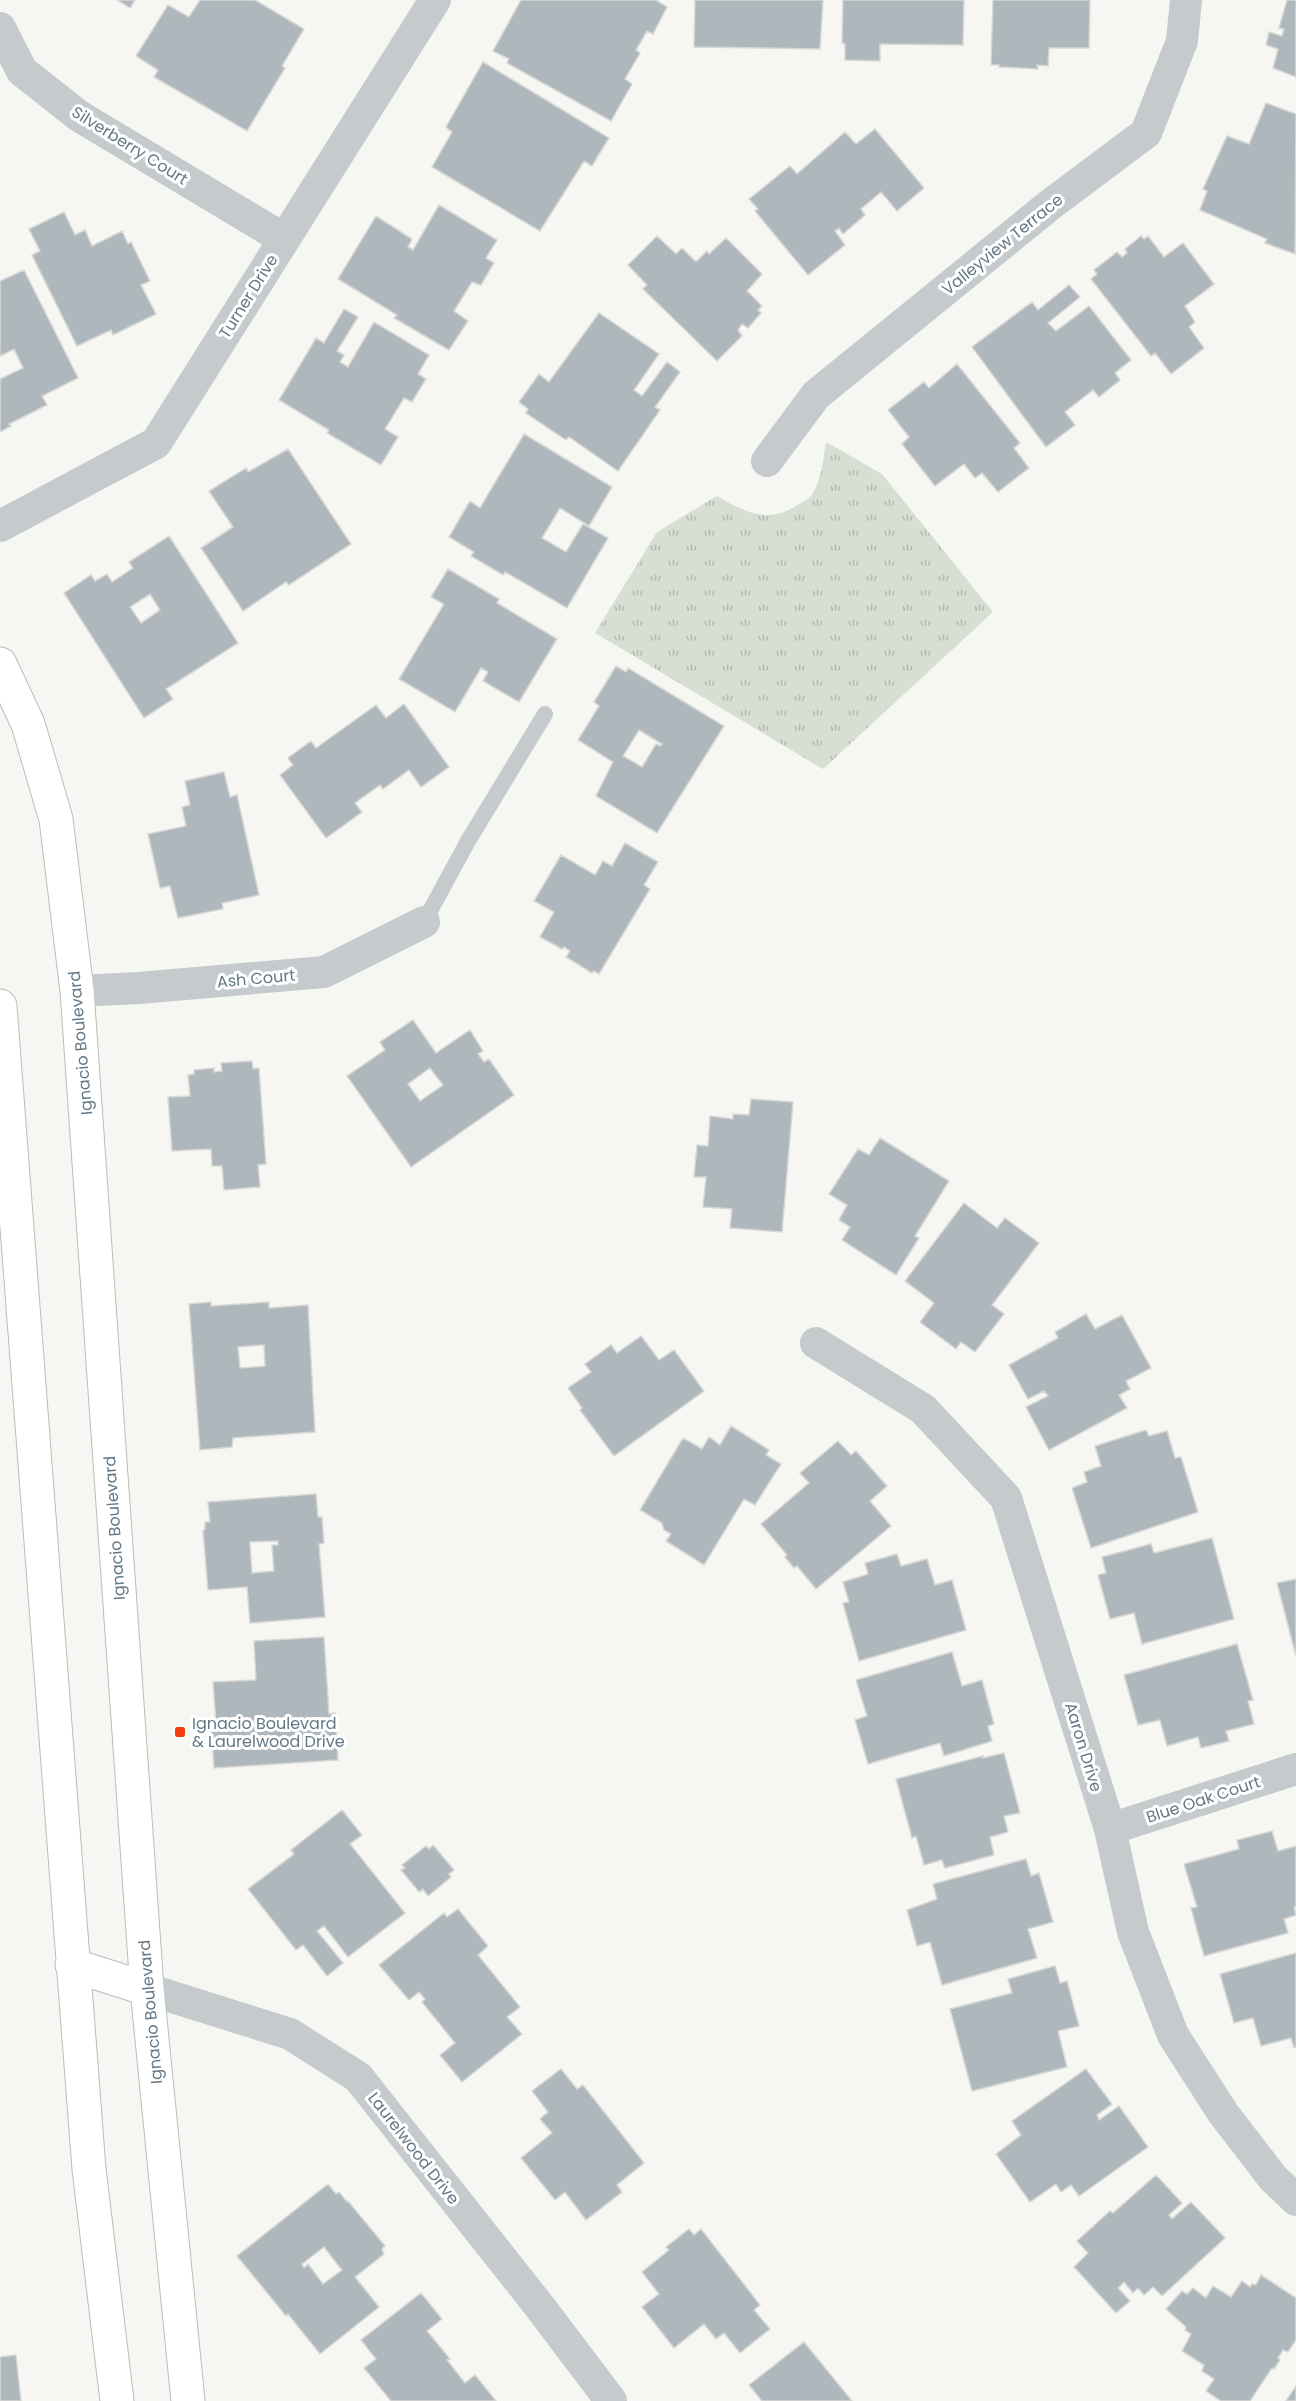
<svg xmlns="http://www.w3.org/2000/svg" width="1296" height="2401" font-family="Poppins,sans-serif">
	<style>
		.park { fill: url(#park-tufts) }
		.building { fill: #aeb7bc; stroke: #d7d7d5; stroke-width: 1.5; fill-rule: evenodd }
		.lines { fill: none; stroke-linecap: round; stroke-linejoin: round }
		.secondary-casing { stroke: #b7bdc1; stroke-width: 35 }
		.lane { stroke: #c5cacc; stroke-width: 16 }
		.street { stroke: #c5cacc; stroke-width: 32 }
		.secondary { stroke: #fff; stroke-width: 33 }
		.poi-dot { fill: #f63e13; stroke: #fff; stroke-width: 2 }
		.labels { text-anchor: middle; stroke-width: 6; stroke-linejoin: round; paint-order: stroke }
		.street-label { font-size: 16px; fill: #627886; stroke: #fff }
		.poi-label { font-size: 16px; fill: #627886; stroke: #fff; text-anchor: start }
	</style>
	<defs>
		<pattern id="park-tufts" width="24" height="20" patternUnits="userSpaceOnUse" patternTransform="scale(1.5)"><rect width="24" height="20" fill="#d7dfd3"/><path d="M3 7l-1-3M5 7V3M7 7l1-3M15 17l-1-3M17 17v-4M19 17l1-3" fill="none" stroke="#b2bab1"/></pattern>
	</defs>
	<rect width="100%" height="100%" fill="#f6f6f2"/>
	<path class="park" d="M 826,442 L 882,474 L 993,612 L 823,769 L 595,633 L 657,532 L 717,496 C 744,512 769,525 799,504 C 803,502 808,499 811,496 C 822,481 823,459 826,442 Z"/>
	<path class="building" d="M 117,0 L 135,0 L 130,8 Z
		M 200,0 L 255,0 L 304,29 L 282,66 L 285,68 L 247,131 L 154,77 L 158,70 L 136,56 L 168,5 L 189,17 Z
		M 521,0 L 656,0 L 667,7 L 653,34 L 647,31 L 636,50 L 640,53 L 625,79 L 632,84 L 611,121 L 507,63 L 509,59 L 493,51 Z
		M 695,0 L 823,0 L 820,49 L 694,47 Z
		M 843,0 L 964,0 L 963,45 L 880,44 L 880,61 L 845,60 L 845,44 L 842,43 Z
		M 993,0 L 1090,0 L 1089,48 L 1049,48 L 1048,66 L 1037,65 L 1038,69 L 999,67 L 999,65 L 991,65 Z
		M 1287,0 L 1296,0 L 1296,77 L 1273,68 L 1278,49 L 1266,45 L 1269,32 L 1282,36 L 1284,29 L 1279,28 Z
		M 483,62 L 609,138 L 592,166 L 584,161 L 540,231 L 432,167 L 452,132 L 446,127 Z
		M 1266,103 L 1296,114 L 1295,254 L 1265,243 L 1267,239 L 1200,210 L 1207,191 L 1203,189 L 1227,136 L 1249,144 Z
		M 875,129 L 924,188 L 897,211 L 881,192 L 861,209 L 865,215 L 843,234 L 839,228 L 835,231 L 845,245 L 808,275 L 755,211 L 758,209 L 749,199 L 790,166 L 797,174 L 845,132 L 856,144 Z
		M 439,205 L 497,240 L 486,258 L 494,263 L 481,285 L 472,282 L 454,311 L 468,321 L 449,350 L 394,318 L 397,315 L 338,279 L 376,216 L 412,239 L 408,247 L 413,250 Z
		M 64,212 L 75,235 L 85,230 L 92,246 L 122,231 L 128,244 L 131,242 L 150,281 L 141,285 L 156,314 L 113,335 L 111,330 L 77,346 L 32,255 L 40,251 L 29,229 Z
		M 657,236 L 676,254 L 682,248 L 696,262 L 707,251 L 709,254 L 726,238 L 762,274 L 747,291 L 762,306 L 758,310 L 761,313 L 748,328 L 742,324 L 738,330 L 742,336 L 717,361 L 643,289 L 647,285 L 628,265 Z
		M 1141,236 L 1144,239 L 1148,236 L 1164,257 L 1183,243 L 1214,284 L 1185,306 L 1195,322 L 1189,327 L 1204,348 L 1171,374 L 1155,353 L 1151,356 L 1091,279 L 1097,274 L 1094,270 L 1117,252 L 1122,257 L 1127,253 L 1125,249 Z
		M 24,270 L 78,378 L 42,396 L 47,405 L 9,424 L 11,426 L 0,432 L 0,379 L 23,368 L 14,349 L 0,356 L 0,281 Z
		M 1069,285 L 1080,297 L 1048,323 L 1056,331 L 1089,306 L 1131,360 L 1115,373 L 1120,380 L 1099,397 L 1093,390 L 1065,412 L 1075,425 L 1046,447 L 972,347 L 1032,302 L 1038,310 Z
		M 344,309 L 358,317 L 337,351 L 344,355 L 340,362 L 348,367 L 374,322 L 429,355 L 418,374 L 426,379 L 412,402 L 404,398 L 385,429 L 398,437 L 381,465 L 327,433 L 329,430 L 279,400 L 316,338 L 324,343 Z
		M 599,313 L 659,354 L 634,390 L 642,396 L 667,362 L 680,372 L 655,407 L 660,410 L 618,471 L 569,437 L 566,440 L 526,413 L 528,409 L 519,402 L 539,374 L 549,382 Z
		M 957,364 L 1020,443 L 1014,448 L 1029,468 L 998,492 L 982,473 L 975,478 L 964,464 L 935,486 L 902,444 L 909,437 L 888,410 L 924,382 L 929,388 Z
		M 524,434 L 612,487 L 589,526 L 560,508 L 542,538 L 566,552 L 583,524 L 608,538 L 567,608 L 505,572 L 503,575 L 471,556 L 474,552 L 449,537 L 470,501 L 480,508 Z
		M 288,449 L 351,544 L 289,585 L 286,582 L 243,611 L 201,548 L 233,527 L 209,491 L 246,468 L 248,472 Z
		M 169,536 L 238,643 L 166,689 L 173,699 L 144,718 L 64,593 L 91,575 L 95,581 L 107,574 L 112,582 L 133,568 L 129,562 ZM 150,594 L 160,610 L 141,623 L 130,607 Z
		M 448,569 L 499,599 L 497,603 L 557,639 L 519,702 L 483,681 L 488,672 L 481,668 L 455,712 L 399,679 L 444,604 L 431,597 Z
		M 616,666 L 626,672 L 628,668 L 724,726 L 657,833 L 596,796 L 613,762 L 578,740 L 599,706 L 594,702 ZM 639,730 L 662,744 L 660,746 L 656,744 L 642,767 L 623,756 Z
		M 404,704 L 449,767 L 421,787 L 409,770 L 383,789 L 380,785 L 355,803 L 362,812 L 326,838 L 280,775 L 293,765 L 288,758 L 311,741 L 316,748 L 376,705 L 386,718 Z
		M 224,772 L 230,797 L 237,795 L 259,895 L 222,903 L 223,909 L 178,918 L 170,886 L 160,888 L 148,834 L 186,826 L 182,807 L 190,805 L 185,781 Z
		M 625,843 L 658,862 L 644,885 L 650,889 L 599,974 L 594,971 L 592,973 L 566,957 L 570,951 L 564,947 L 562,949 L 540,937 L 554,912 L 534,901 L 561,855 L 595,875 L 603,861 L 612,866 Z
		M 413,1020 L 436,1053 L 470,1030 L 483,1051 L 478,1054 L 484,1062 L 489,1059 L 514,1095 L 411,1167 L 347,1076 L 385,1050 L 380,1042 ZM 430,1068 L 443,1085 L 420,1101 L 408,1084 Z
		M 252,1061 L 253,1069 L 259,1068 L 266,1164 L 258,1165 L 260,1187 L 224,1190 L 222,1166 L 212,1166 L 211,1149 L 172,1151 L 168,1097 L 190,1096 L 188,1075 L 194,1074 L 194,1070 L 214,1068 L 214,1072 L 222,1071 L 221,1063 Z
		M 751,1099 L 793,1102 L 782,1232 L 730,1228 L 732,1209 L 703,1207 L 706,1177 L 694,1177 L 697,1145 L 708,1146 L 710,1116 L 733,1119 L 733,1114 L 749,1115 Z
		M 880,1138 L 949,1181 L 915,1236 L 919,1238 L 896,1275 L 842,1240 L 850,1227 L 839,1220 L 847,1205 L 829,1194 L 858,1149 L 869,1155 Z
		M 964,1203 L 997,1228 L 1005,1218 L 1039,1243 L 992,1305 L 1004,1314 L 975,1352 L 961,1342 L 956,1349 L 920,1322 L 934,1303 L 905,1281 Z
		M 211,1302 L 211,1306 L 269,1302 L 269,1308 L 308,1305 L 315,1432 L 233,1438 L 232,1447 L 200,1450 L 189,1304 ZM 264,1345 L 265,1366 L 240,1368 L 238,1347 Z
		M 1086,1314 L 1095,1329 L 1122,1315 L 1151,1368 L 1126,1381 L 1130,1389 L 1119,1395 L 1127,1408 L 1049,1450 L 1026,1407 L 1048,1396 L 1044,1391 L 1028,1399 L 1009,1365 L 1058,1338 L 1055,1332 Z
		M 641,1336 L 659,1360 L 674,1350 L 704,1391 L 614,1456 L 580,1410 L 582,1408 L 568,1388 L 591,1372 L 585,1364 L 611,1345 L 617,1353 Z
		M 731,1426 L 769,1450 L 766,1455 L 781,1464 L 755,1505 L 744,1499 L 704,1565 L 666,1541 L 671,1534 L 664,1530 L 662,1523 L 640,1510 L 683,1438 L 702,1449 L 709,1437 L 720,1445 Z
		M 1146,1430 L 1149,1436 L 1167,1431 L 1175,1458 L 1181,1457 L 1198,1512 L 1091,1548 L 1072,1488 L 1087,1482 L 1084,1472 L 1101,1466 L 1095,1446 Z
		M 838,1441 L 851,1455 L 856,1451 L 887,1486 L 870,1501 L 891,1526 L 816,1589 L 797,1566 L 794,1568 L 785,1557 L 787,1555 L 761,1524 L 809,1483 L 800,1473 Z
		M 316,1494 L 318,1517 L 322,1517 L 324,1543 L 319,1544 L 325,1617 L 250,1623 L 247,1587 L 208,1590 L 203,1531 L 205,1529 L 205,1522 L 210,1522 L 208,1502 ZM 278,1541 L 278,1545 L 272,1545 L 274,1571 L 252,1573 L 250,1542 Z
		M 1212,1538 L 1234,1619 L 1142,1644 L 1134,1613 L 1110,1619 L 1098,1575 L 1106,1573 L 1102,1557 L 1151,1544 L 1154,1553 Z
		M 897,1554 L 901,1566 L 927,1559 L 935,1585 L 952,1580 L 966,1630 L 859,1661 L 843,1603 L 849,1602 L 843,1582 L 868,1574 L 865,1563 Z
		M 1296,1579 L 1296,1656 L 1277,1583 Z
		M 324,1637 L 329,1714 L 335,1713 L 338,1760 L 214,1768 L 211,1724 L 216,1724 L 213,1682 L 256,1680 L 254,1641 Z
		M 1237,1644 L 1253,1700 L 1248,1701 L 1254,1724 L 1226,1731 L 1229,1741 L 1201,1748 L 1198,1737 L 1167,1746 L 1160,1720 L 1138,1725 L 1124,1675 Z
		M 952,1652 L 962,1686 L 982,1680 L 994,1724 L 988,1726 L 992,1741 L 944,1756 L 940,1743 L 868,1764 L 855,1720 L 867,1716 L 856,1680 Z
		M 1004,1753 L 1020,1813 L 1004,1816 L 1008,1832 L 990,1837 L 994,1855 L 945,1868 L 942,1860 L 924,1865 L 916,1836 L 912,1838 L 896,1779 L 983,1756 L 983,1758 Z
		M 342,1810 L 362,1835 L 350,1844 L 405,1913 L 348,1957 L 324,1926 L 317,1931 L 343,1963 L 327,1976 L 303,1945 L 296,1950 L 248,1889 L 294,1854 L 291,1850 Z
		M 1272,1831 L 1278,1851 L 1296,1846 L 1296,1907 L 1294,1907 L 1296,1915 L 1284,1919 L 1288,1933 L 1204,1956 L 1191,1908 L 1197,1907 L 1184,1864 L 1239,1849 L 1237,1840 Z
		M 433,1845 L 454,1870 L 449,1874 L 451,1877 L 428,1896 L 423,1889 L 419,1892 L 401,1870 L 405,1868 L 402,1865 L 426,1846 L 429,1849 Z
		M 1026,1859 L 1031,1876 L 1039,1873 L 1053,1922 L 1028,1929 L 1037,1958 L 942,1985 L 930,1942 L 917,1946 L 907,1910 L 937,1899 L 933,1884 Z
		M 458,1909 L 488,1946 L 478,1955 L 520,2007 L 507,2017 L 522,2034 L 462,2082 L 440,2055 L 455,2043 L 422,2002 L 425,1999 L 419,1992 L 409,2000 L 379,1965 L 444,1913 L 447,1917 Z
		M 1296,1953 L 1296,2047 L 1294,2048 L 1291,2038 L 1261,2046 L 1253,2018 L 1234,2023 L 1220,1974 Z
		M 1055,1966 L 1060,1983 L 1067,1981 L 1079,2026 L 1058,2031 L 1067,2067 L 972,2091 L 950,2009 L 1012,1993 L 1008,1979 Z
		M 561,2069 L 577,2089 L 583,2085 L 644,2163 L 617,2185 L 622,2192 L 586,2220 L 565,2192 L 555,2200 L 521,2158 L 552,2133 L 540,2119 L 548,2112 L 532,2091 Z
		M 1086,2069 L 1112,2104 L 1097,2115 L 1099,2120 L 1119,2106 L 1148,2147 L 1079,2196 L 1071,2185 L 1061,2192 L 1056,2184 L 1030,2202 L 996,2154 L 1021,2135 L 1012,2121 Z
		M 1156,2175 L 1182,2203 L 1169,2215 L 1172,2219 L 1191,2202 L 1225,2238 L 1162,2296 L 1153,2287 L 1144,2295 L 1138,2288 L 1133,2293 L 1124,2282 L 1118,2288 L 1130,2301 L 1116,2313 L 1074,2267 L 1088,2253 L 1077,2241 L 1110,2211 L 1113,2213 Z
		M 328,2184 L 336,2194 L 339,2192 L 347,2202 L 348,2201 L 385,2246 L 382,2249 L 384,2254 L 355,2277 L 379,2307 L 320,2354 L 288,2314 L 286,2316 L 237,2256 ZM 324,2247 L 342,2270 L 323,2284 L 308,2264 L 304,2268 L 302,2264 Z
		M 689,2229 L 694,2235 L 701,2229 L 760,2305 L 754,2310 L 770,2329 L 740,2353 L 724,2333 L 716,2339 L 704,2324 L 674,2348 L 642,2307 L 659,2294 L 642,2272 L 669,2250 L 666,2247 Z
		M 1261,2275 L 1296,2298 L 1296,2340 L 1288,2352 L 1283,2350 L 1278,2358 L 1280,2360 L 1274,2369 L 1272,2368 L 1250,2401 L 1221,2401 L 1206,2391 L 1214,2379 L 1202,2371 L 1204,2365 L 1182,2351 L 1191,2334 L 1185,2330 L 1186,2327 L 1166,2309 L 1182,2291 L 1187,2294 L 1193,2288 L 1206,2298 L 1213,2286 L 1231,2297 L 1242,2281 L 1250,2287 L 1252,2284 L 1256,2285 Z
		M 421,2293 L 442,2319 L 427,2331 L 450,2359 L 447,2360 L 465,2383 L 475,2375 L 496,2401 L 391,2401 L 364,2368 L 376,2359 L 361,2340 Z
		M 804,2342 L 852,2401 L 762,2401 L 749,2385 Z
		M 16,2355 L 21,2401 L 0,2401 L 0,2357 Z
		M 1296,2386 L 1296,2401 L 1286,2401 Z"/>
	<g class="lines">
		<defs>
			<path id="secondary" d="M 0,664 L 28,724 L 56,819 L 77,991 L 147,1989 L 188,2401
				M 0,1006 L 89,2169 L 117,2401
				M 72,1965 L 147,1989"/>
		</defs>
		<use href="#secondary" class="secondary-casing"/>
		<path class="lane" d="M 424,922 L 468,841 L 545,714"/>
		<path class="street" d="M 0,28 L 22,71 L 79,116 L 284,239
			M 767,461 L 816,395 L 1051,204 L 1146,133 L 1182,41 L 1186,0
			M 0,526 L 156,443 L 435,0
			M 77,991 L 139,988 L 324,972 L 424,922
			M 816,1343 L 923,1409 L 1006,1498 L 1110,1829 L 1133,1932 L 1173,2035 L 1223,2113 L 1273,2178 L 1296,2200
			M 1110,1829 L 1296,1769
			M 147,1989 L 290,2034 L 358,2077 L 540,2307 L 611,2401"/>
		<use href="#secondary" class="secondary"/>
	</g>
	<rect class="poi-dot" x="174" y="1726" width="12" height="12" rx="3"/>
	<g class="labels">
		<g class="street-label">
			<text transform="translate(130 145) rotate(32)" y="6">Silverberry Court</text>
			<text transform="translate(1002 244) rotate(-39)" y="6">Valleyview Terrace</text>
			<text transform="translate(248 296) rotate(-58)" y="6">Turner Drive</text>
			<text transform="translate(256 978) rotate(-5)" y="6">Ash Court</text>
			<text transform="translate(80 1043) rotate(-95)" y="6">Ignacio Boulevard</text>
			<text transform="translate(114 1528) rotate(-94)" y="6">Ignacio Boulevard</text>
			<text transform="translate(1084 1747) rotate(73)" y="6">Aaron Drive</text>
			<text transform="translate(1203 1799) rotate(-18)" y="6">Blue Oak Court</text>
			<text transform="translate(150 2012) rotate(-95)" y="6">Ignacio Boulevard</text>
			<text transform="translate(414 2148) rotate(52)" y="6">Laurelwood Drive</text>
		</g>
		<g class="poi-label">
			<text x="192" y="1729">Ignacio Boulevard<tspan x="192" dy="18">&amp; Laurelwood Drive</tspan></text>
		</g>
	</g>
</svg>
